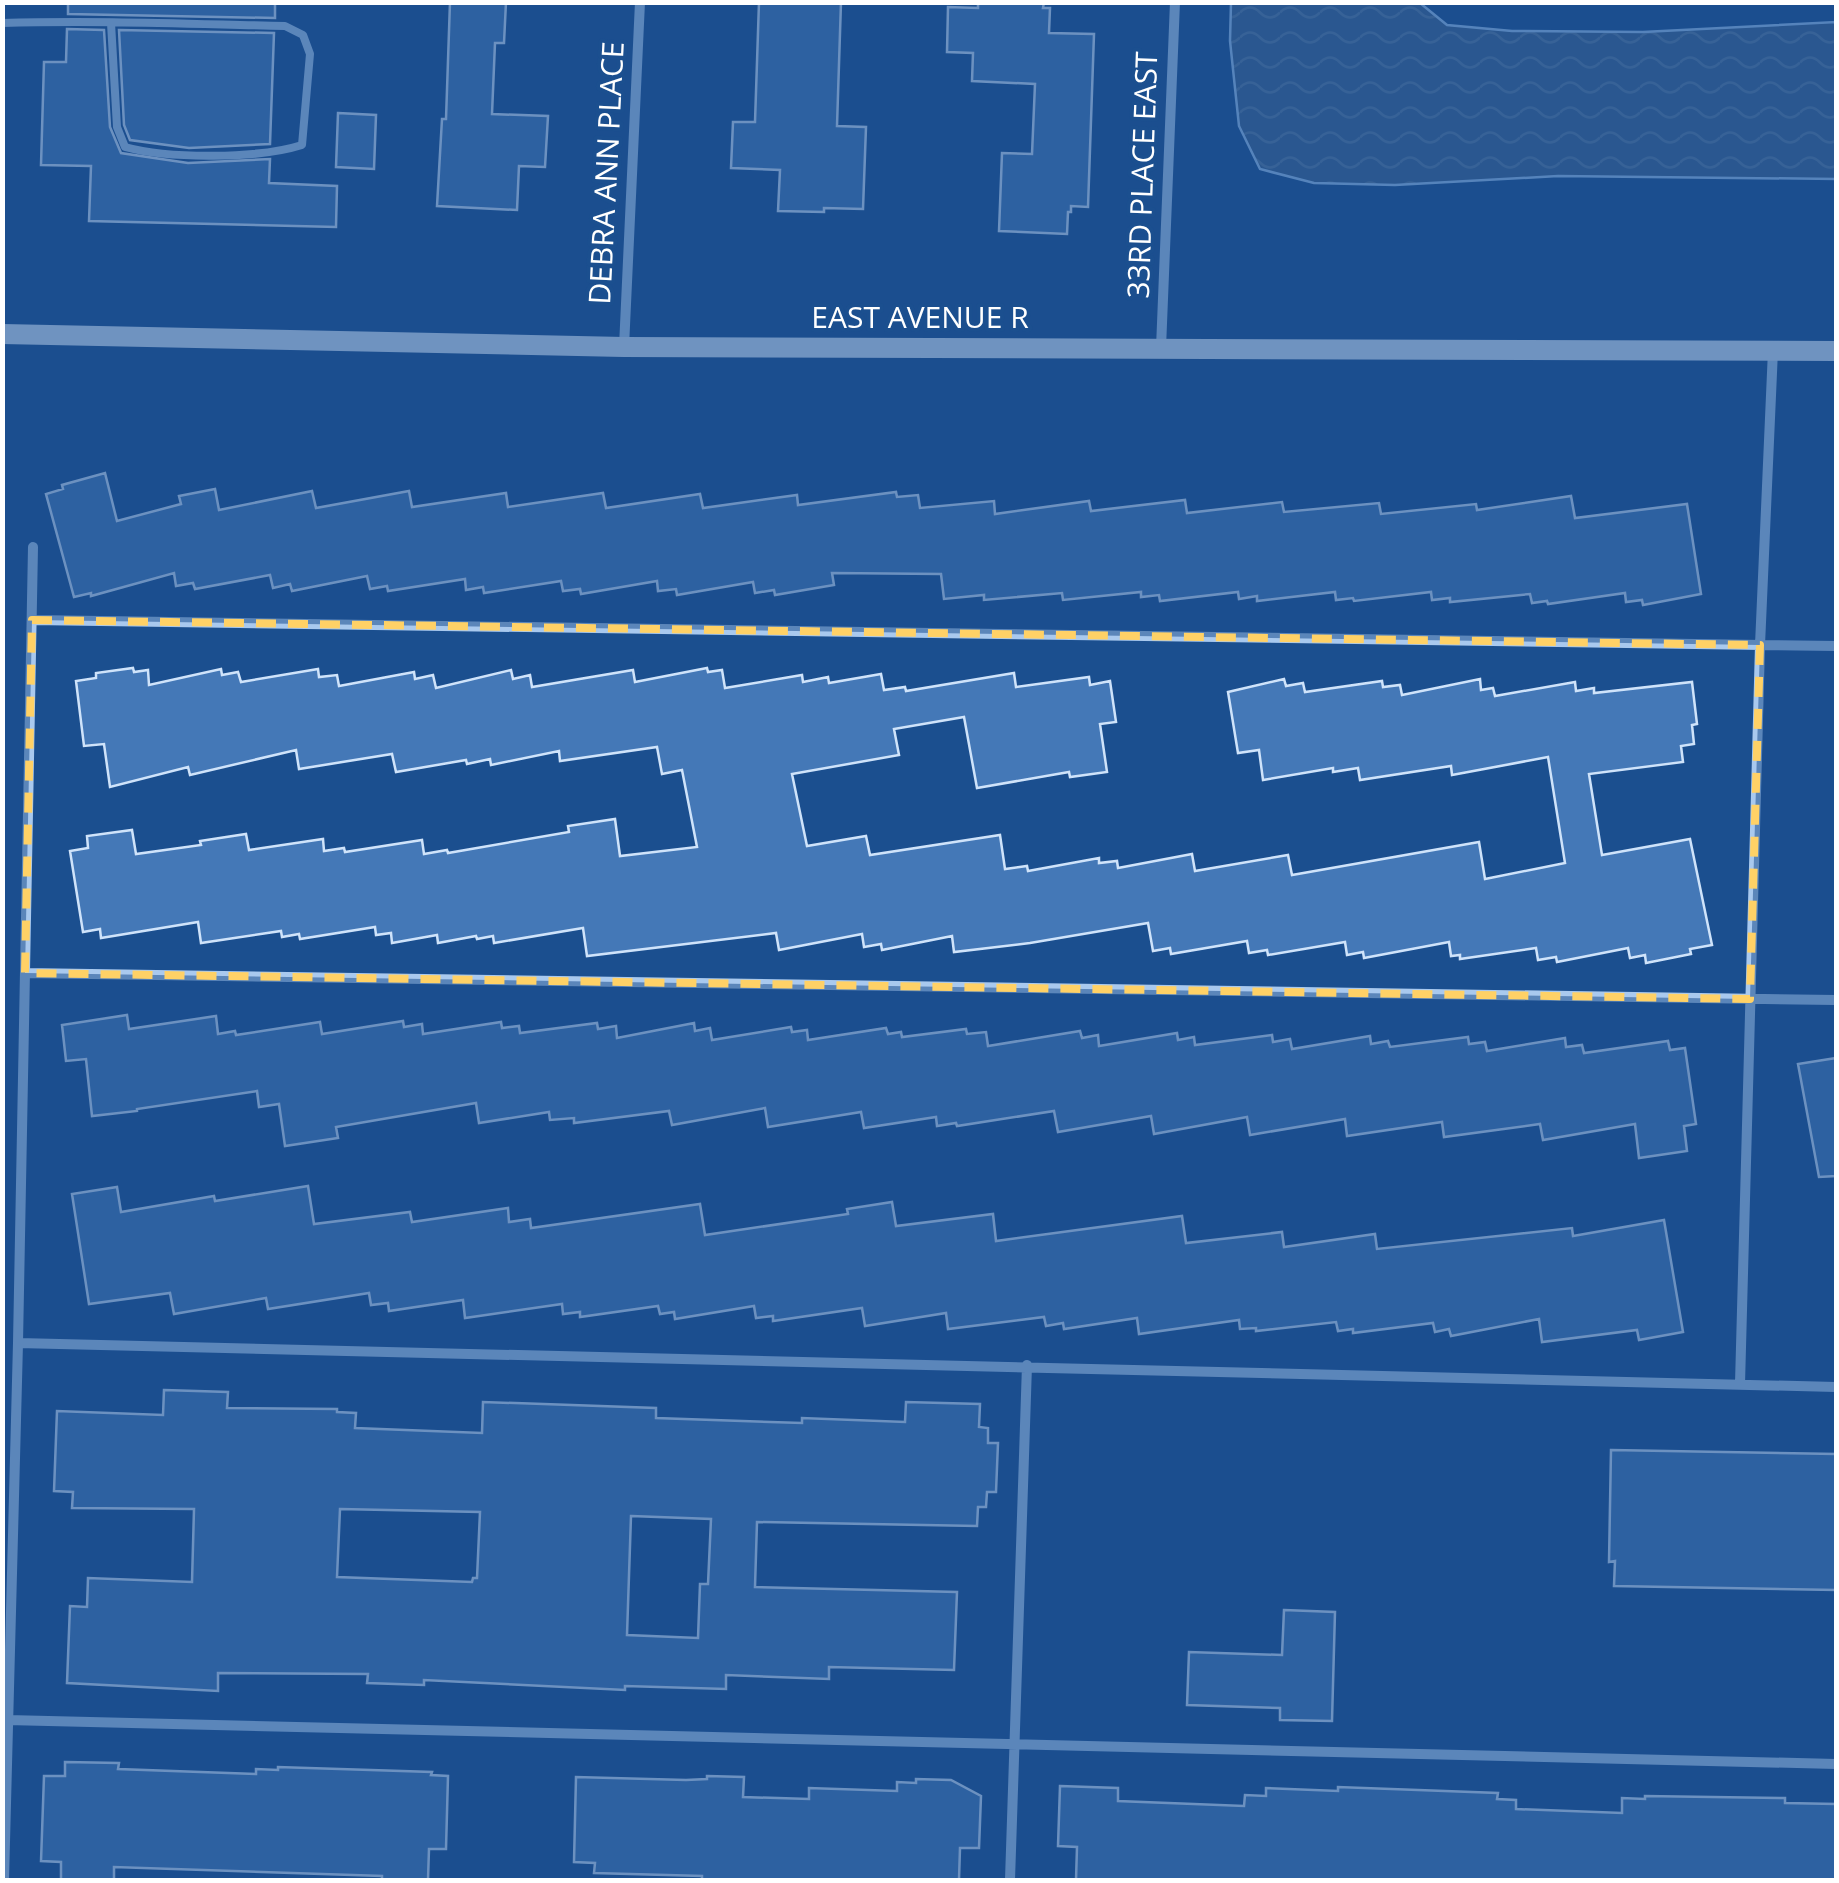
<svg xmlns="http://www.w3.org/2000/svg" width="1839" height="1883" font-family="'Open Sans',sans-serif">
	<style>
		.water { fill: url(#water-waves); stroke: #9cc4f0; stroke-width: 2.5 }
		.building { fill: #4478b7; stroke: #cfe3fa; stroke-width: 2.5; fill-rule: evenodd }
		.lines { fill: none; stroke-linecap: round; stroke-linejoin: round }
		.service { stroke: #a9c9ee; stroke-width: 8 }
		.minor { stroke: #a9c9ee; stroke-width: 10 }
		.secondary { stroke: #d6e6fa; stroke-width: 20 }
		.marked { fill: none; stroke: #ffd166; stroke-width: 8; stroke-dasharray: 20 12; stroke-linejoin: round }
		.labels { text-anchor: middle; stroke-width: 8; stroke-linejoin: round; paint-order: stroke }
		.street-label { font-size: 30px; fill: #fff; stroke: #1b4f8f }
	</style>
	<defs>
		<pattern id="water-waves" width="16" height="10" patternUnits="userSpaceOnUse" patternTransform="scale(2.5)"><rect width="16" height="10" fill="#3c6290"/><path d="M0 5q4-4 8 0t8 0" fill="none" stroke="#597aa1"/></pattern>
	</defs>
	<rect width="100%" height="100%" fill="#1b4f8f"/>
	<path class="water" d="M 1231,3 L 1420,3 L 1447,25 L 1512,31 L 1643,32 L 1836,22 L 1836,179 L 1558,176 L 1395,185 L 1314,183 L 1260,169 L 1239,126 L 1230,41 Z"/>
	<path class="building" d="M 68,2 L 275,2 L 275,18 L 68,14 Z
		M 450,2 L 506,2 L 504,43 L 495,43 L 492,114 L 548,116 L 545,167 L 519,166 L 517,210 L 437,206 L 442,119 L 446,119 Z
		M 759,2 L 841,2 L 837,126 L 866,127 L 863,209 L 824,208 L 824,212 L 778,211 L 780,170 L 731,168 L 733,122 L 755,122 Z
		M 978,2 L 1044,2 L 1043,8 L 1050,8 L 1049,33 L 1094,34 L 1088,207 L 1071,206 L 1071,212 L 1068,212 L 1067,234 L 999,231 L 1002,153 L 1032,154 L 1035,84 L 972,81 L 973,53 L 947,52 L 948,7 L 978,8 Z
		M 67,29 L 104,30 L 110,127 L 121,153 L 188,163 L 270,159 L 269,183 L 337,186 L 336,227 L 89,221 L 91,166 L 41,165 L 44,62 L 66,62 Z
		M 119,30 L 274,33 L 270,144 L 189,148 L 130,140 L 124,125 Z
		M 338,113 L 376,115 L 374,169 L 336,167 Z
		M 105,473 L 117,521 L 181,504 L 179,496 L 215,489 L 219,510 L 312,491 L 316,508 L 409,491 L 412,507 L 506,493 L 508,507 L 603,493 L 606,508 L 700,494 L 703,508 L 797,495 L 798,505 L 896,492 L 897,497 L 918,495 L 920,508 L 994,501 L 995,514 L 1089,501 L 1091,511 L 1185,500 L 1187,513 L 1282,502 L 1284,512 L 1379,503 L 1381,514 L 1476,504 L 1477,510 L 1571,496 L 1575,518 L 1687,504 L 1701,594 L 1643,605 L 1642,600 L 1626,602 L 1625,593 L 1548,604 L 1547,601 L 1532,603 L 1530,594 L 1450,602 L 1450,598 L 1432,600 L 1431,592 L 1354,601 L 1353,598 L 1336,600 L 1335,592 L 1257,601 L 1257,596 L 1239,599 L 1238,592 L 1160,601 L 1159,595 L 1141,597 L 1141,592 L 1063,600 L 1062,593 L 984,600 L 984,595 L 944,599 L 941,574 L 832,573 L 834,585 L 775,595 L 774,590 L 755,593 L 753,582 L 677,595 L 676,589 L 658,591 L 657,581 L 581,594 L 580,589 L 563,591 L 561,581 L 484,593 L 483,587 L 466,590 L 465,579 L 388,591 L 387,586 L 370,589 L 367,576 L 292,591 L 290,584 L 273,588 L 270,575 L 195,589 L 193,583 L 176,586 L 174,573 L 91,596 L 91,593 L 74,597 L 46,494 L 63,489 L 62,485 Z
		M 133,668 L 134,672 L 148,670 L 149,685 L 221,669 L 222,675 L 238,672 L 241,682 L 318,669 L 319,677 L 337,675 L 339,686 L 414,672 L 415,679 L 433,675 L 436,688 L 511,670 L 513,679 L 530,675 L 532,687 L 633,670 L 635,682 L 707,668 L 708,672 L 722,670 L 725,688 L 802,675 L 803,682 L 828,677 L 829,683 L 881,674 L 884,690 L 905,687 L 906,691 L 1014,673 L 1016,687 L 1089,677 L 1090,685 L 1110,681 L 1116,722 L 1100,724 L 1107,772 L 1070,777 L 1069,772 L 977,788 L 964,717 L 894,729 L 899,755 L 792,774 L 807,846 L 866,836 L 870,855 L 1000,835 L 1005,869 L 1027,866 L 1028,871 L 1099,858 L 1099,863 L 1117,861 L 1118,868 L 1192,854 L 1195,871 L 1288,855 L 1292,875 L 1479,842 L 1485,879 L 1565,863 L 1548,757 L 1452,775 L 1451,766 L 1360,780 L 1358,768 L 1333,772 L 1333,768 L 1263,780 L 1259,750 L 1238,753 L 1228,692 L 1284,679 L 1286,686 L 1303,683 L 1305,692 L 1382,681 L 1383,687 L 1400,685 L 1402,695 L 1480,679 L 1481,690 L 1493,688 L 1495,696 L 1575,682 L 1576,691 L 1594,688 L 1594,693 L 1692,682 L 1697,724 L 1692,725 L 1694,744 L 1681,746 L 1683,762 L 1589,774 L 1602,855 L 1690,839 L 1712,945 L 1690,949 L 1691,954 L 1646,963 L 1645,955 L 1630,958 L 1628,948 L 1557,962 L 1556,957 L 1538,960 L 1536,948 L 1460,959 L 1460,955 L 1451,956 L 1449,942 L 1364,958 L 1363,952 L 1347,955 L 1345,942 L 1268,955 L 1267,950 L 1249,953 L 1247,941 L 1171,954 L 1170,948 L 1153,951 L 1148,923 L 1030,943 L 954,952 L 952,936 L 882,950 L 881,944 L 864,947 L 862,934 L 779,950 L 776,933 L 587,956 L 583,928 L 494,943 L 493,936 L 477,939 L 476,936 L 438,943 L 437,935 L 392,943 L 391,933 L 376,935 L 375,927 L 300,939 L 299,934 L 282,937 L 281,931 L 201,943 L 198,922 L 101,938 L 100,929 L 83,932 L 70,851 L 88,848 L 87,836 L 132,830 L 136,854 L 201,845 L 200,841 L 246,834 L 249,850 L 323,839 L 324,851 L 344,848 L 345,852 L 422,840 L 424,854 L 447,850 L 448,853 L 569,832 L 568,826 L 615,819 L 620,856 L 697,847 L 682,770 L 662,774 L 657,747 L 560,761 L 559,751 L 491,765 L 490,759 L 467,764 L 466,760 L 396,772 L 392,754 L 299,769 L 296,750 L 190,775 L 188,767 L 110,787 L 104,744 L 84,746 L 76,681 L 96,678 L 96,673 Z
		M 127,1015 L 129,1029 L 216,1016 L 218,1034 L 235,1031 L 236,1035 L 320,1022 L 322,1034 L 403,1021 L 404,1027 L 422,1024 L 423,1034 L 501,1022 L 502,1028 L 519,1026 L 520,1033 L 597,1023 L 598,1029 L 616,1026 L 617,1038 L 694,1023 L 695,1031 L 710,1028 L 712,1040 L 791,1027 L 792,1032 L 807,1030 L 808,1040 L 886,1028 L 888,1034 L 901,1032 L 902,1037 L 966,1029 L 967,1034 L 986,1032 L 988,1046 L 1080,1031 L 1082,1038 L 1098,1035 L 1099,1046 L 1177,1033 L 1178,1040 L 1194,1037 L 1195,1045 L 1272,1035 L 1273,1042 L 1290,1039 L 1292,1049 L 1370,1036 L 1371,1044 L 1388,1041 L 1390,1047 L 1468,1037 L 1469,1044 L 1485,1042 L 1487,1051 L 1565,1038 L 1566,1047 L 1582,1045 L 1584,1053 L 1668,1041 L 1670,1050 L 1685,1048 L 1696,1124 L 1684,1126 L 1687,1151 L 1639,1158 L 1635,1124 L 1543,1140 L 1540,1124 L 1444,1137 L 1442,1122 L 1347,1136 L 1345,1119 L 1250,1135 L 1247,1117 L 1154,1134 L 1151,1116 L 1058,1132 L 1054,1111 L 957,1126 L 956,1123 L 937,1126 L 936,1117 L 864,1128 L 861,1112 L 768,1127 L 765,1108 L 672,1125 L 669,1111 L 574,1123 L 574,1118 L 550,1120 L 549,1112 L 479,1123 L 476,1103 L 336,1127 L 338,1138 L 285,1146 L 279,1104 L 259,1107 L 257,1091 L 137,1109 L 137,1111 L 92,1116 L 86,1059 L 66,1061 L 62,1025 Z
		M 1836,1058 L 1836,1176 L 1819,1177 L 1798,1064 Z
		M 308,1186 L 314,1224 L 410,1212 L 412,1222 L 508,1208 L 509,1222 L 530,1219 L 531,1228 L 700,1204 L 705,1235 L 848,1214 L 847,1209 L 892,1202 L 896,1226 L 993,1214 L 996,1241 L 1182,1216 L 1186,1243 L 1282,1232 L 1284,1247 L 1375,1234 L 1377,1249 L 1572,1228 L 1573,1236 L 1664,1220 L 1683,1332 L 1639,1340 L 1637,1330 L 1542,1342 L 1539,1319 L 1451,1336 L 1449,1329 L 1435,1332 L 1433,1323 L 1353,1333 L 1353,1329 L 1338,1331 L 1336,1322 L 1256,1331 L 1256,1328 L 1240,1329 L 1239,1320 L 1139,1334 L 1137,1318 L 1064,1329 L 1063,1323 L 1046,1326 L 1044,1317 L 948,1329 L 946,1313 L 865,1326 L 862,1308 L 773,1321 L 773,1316 L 756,1318 L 754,1306 L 675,1319 L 674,1312 L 660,1314 L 658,1306 L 580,1317 L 580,1312 L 563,1314 L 562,1304 L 465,1318 L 463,1300 L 389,1311 L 388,1303 L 371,1305 L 369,1293 L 268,1309 L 266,1298 L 174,1314 L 170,1293 L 89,1304 L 72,1194 L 117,1187 L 121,1212 L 214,1196 L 215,1201 Z
		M 164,1390 L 228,1392 L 227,1408 L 337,1409 L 337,1412 L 356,1413 L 355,1428 L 482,1433 L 483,1402 L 656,1408 L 656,1418 L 802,1423 L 802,1418 L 905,1422 L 906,1402 L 980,1404 L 979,1427 L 988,1428 L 988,1443 L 998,1443 L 996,1492 L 987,1492 L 986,1507 L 978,1507 L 977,1526 L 757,1522 L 755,1587 L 957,1592 L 954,1670 L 829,1667 L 829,1679 L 726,1675 L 726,1689 L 625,1686 L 625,1690 L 424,1680 L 424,1685 L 367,1683 L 368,1674 L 218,1673 L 218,1691 L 67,1683 L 70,1606 L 87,1607 L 88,1578 L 192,1582 L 194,1509 L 72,1508 L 73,1492 L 54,1491 L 57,1411 L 163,1415 ZM 340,1509 L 480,1512 L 477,1578 L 473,1578 L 472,1582 L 337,1577 ZM 631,1516 L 711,1519 L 708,1584 L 700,1584 L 698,1638 L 627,1635 Z
		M 1611,1450 L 1836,1454 L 1836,1590 L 1614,1586 L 1615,1561 L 1609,1562 Z
		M 1284,1610 L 1335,1612 L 1332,1721 L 1280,1720 L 1280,1708 L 1187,1705 L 1189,1652 L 1282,1655 Z
		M 65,1762 L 119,1763 L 118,1769 L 256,1774 L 256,1769 L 278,1770 L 278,1767 L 432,1772 L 431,1775 L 448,1776 L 446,1849 L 429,1849 L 428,1880 L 382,1880 L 382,1876 L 114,1867 L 114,1880 L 61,1880 L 61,1862 L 41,1861 L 44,1776 L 65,1776 Z
		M 707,1776 L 744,1777 L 743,1797 L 809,1799 L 809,1788 L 897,1791 L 897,1782 L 916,1783 L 916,1779 L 951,1780 L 981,1796 L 979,1848 L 960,1848 L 959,1880 L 702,1879 L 702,1876 L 594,1873 L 595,1863 L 574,1862 L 576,1777 L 686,1780 L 707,1779 Z
		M 1060,1786 L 1118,1788 L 1118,1801 L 1244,1806 L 1245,1795 L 1266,1796 L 1266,1788 L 1338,1791 L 1338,1787 L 1498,1793 L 1497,1799 L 1516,1800 L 1516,1809 L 1622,1813 L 1622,1798 L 1645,1799 L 1645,1796 L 1785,1798 L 1785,1803 L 1836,1804 L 1836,1880 L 1076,1880 L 1077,1847 L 1058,1846 Z"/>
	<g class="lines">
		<path class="service" d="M 2,23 C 97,20 191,24 285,26 L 303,35 L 310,54 L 302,145 C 258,159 169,159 125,147 L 117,127 L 111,23"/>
		<path class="minor" d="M 624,347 L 640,2
			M 1161,348 L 1175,2
			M 32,620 L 1836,646
			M 25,973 L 1836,1000
			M 18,1343 L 1836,1387
			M 1740,1384 L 1760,645 L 1773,350
			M 7,1720 L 1836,1764
			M 4,1880 L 18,1343 L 33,547
			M 1010,1880 L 1027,1365"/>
		<path class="secondary" d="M 2,334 L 624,347 L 1836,351"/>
	</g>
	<path d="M0 0H1839V1883H0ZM 32,620 L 1760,645 L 1750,999 L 25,973 Z" fill="#1b4f8f" fill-opacity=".55" fill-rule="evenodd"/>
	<path class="marked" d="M 32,620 L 1760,645 L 1750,999 L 25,973 Z"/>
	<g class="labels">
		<g class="street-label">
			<text transform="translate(607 173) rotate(-87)" y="10">DEBRA ANN PLACE</text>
			<text transform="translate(1143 175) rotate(-88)" y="10">33RD PLACE EAST</text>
			<text x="920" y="328">EAST AVENUE R</text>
		</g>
	</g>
	<rect width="1839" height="1883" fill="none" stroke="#ffffff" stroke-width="10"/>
</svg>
